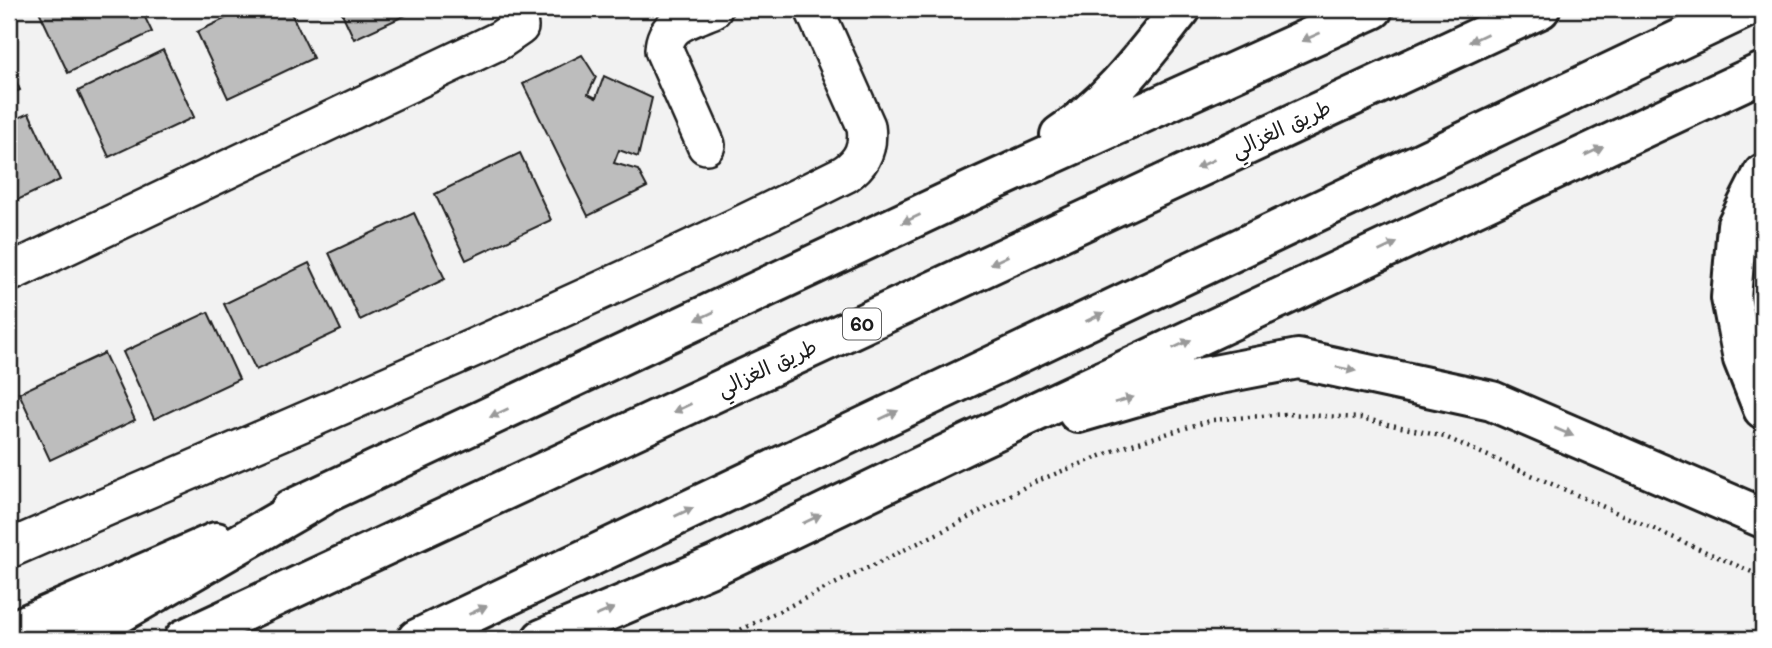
<svg xmlns="http://www.w3.org/2000/svg" width="1772" height="648" font-family="Mali,'Playpen Sans Arabic',sans-serif">
	<style>
		.building { fill: #bdbdbd; stroke: #1c1c1c; stroke-width: 2 }
		.lines { fill: none; stroke-linecap: round; stroke-linejoin: round }
		.minor-casing { stroke: #1c1c1c; stroke-width: 42 }
		.major-casing { stroke: #1c1c1c; stroke-width: 44 }
		.highway-casing { stroke: #1c1c1c; stroke-width: 44 }
		.path { stroke: #1c1c1c; stroke-width: 4.5; stroke-dasharray: 2 5; stroke-linecap: butt }
		.minor { stroke: #fff; stroke-width: 37 }
		.major { stroke: #fff; stroke-width: 38 }
		.highway { stroke: #fff; stroke-width: 38 }
		.oneway { fill: #999 }
		.labels { text-anchor: middle; stroke-width: 5; stroke-linejoin: round; paint-order: stroke }
		.shield { fill: #fff; stroke: #606060; stroke-width: 2 }
		.shield-label { font-size: 19px; font-weight: bold; fill: #1c1c1c }
		.street-label { font-size: 21px; fill: #1c1c1c; stroke: #fff }
	</style>
	<rect width="100%" height="100%" fill="#f2f2f2"/>
	<filter id="ink" filterUnits="userSpaceOnUse"><feTurbulence type="fractalNoise" baseFrequency=".0143" numOctaves="2"/><feDisplacementMap in="SourceGraphic" scale="14" xChannelSelector="R" yChannelSelector="G"/><feConvolveMatrix kernelMatrix="1 2 1 2 8 2 1 2 1" color-interpolation-filters="sRGB"/></filter>
	<g filter="url(#ink)">
		<path class="building" d="M 38,9 L 141,9 L 152,32 L 68,73 Z
			M 245,9 L 289,9 L 313,58 L 228,98 L 197,32 Z
			M 340,9 L 419,9 L 354,39 Z
			M 163,50 L 194,117 L 109,157 L 78,91 Z
			M 582,55 L 596,77 L 588,94 L 596,98 L 604,76 L 652,98 L 638,157 L 619,150 L 614,163 L 638,170 L 647,187 L 588,216 L 523,84 Z
			M 9,66 L 20,90 L 9,95 Z
			M 29,113 L 60,180 L 9,204 L 9,122 Z
			M 520,153 L 551,220 L 466,260 L 435,194 Z
			M 414,213 L 445,279 L 360,320 L 329,253 Z
			M 309,263 L 341,330 L 256,370 L 224,304 Z
			M 208,312 L 239,379 L 154,419 L 123,352 Z
			M 104,353 L 135,420 L 50,460 L 19,393 Z"/>
		<g class="lines">
			<defs>
				<path id="minor" d="M 706,145 L 664,50 C 665,22 691,19 713,9
					M 9,273 L 500,40 L 519,27 L 517,9
					M 9,549 C 289,427 572,311 845,174 C 863,162 869,147 866,126 L 814,9"/>
				<path id="major" d="M 1060,135 C 1109,104 1145,54 1181,9
					M 1763,174 L 1737,225 L 1731,298 L 1743,359 L 1763,409
					M 1078,413 L 1199,378 L 1298,359 L 1492,401 L 1763,518
					M 290,510 L 973,190 L 1373,9
					M 9,632 L 216,542
					M 542,639 L 716,565 L 965,445 L 1763,72"/>
				<path id="highway" d="M 75,639 L 322,496
					M 184,639 L 1540,9
					M 417,639 L 1744,9"/>
			</defs>
			<use href="#minor" class="minor-casing"/>
			<use href="#major" class="major-casing"/>
			<use href="#highway" class="highway-casing"/>
			<path class="path" d="M 722,639 L 955,525 L 1032,483 L 1126,446 L 1212,420 L 1285,414 L 1361,418 L 1445,437 L 1763,577"/>
			<use href="#minor" class="minor"/>
			<use href="#major" class="major"/>
			<use href="#highway" class="highway"/>
		</g>
		<defs><path id="oneway-solid" d="M-6-.8H1V-3.2L6.5 0L1 3.2V.8H-6Z" transform="scale(1.75)"/></defs>
		<g class="oneway">
			<use href="#oneway-solid" transform="translate(1311 37) rotate(156)"/>
			<use href="#oneway-solid" transform="translate(1478 38) rotate(155)"/>
			<use href="#oneway-solid" transform="translate(1594 151) rotate(-25)"/>
			<use href="#oneway-solid" transform="translate(1205 164) rotate(155)"/>
			<use href="#oneway-solid" transform="translate(911 219) rotate(155)"/>
			<use href="#oneway-solid" transform="translate(1388 247) rotate(-25)"/>
			<use href="#oneway-solid" transform="translate(999 260) rotate(155)"/>
			<use href="#oneway-solid" transform="translate(705 316) rotate(155)"/>
			<use href="#oneway-solid" transform="translate(1095 317) rotate(-25)"/>
			<use href="#oneway-solid" transform="translate(1182 344) rotate(-25)"/>
			<use href="#oneway-solid" transform="translate(1346 369) rotate(12)"/>
			<use href="#oneway-solid" transform="translate(1124 400) rotate(-16)"/>
			<use href="#oneway-solid" transform="translate(682 408) rotate(155)"/>
			<use href="#oneway-solid" transform="translate(499 413) rotate(155)"/>
			<use href="#oneway-solid" transform="translate(889 415) rotate(-25)"/>
			<use href="#oneway-solid" transform="translate(1564 432) rotate(23)"/>
			<use href="#oneway-solid" transform="translate(684 512) rotate(-25)"/>
			<use href="#oneway-solid" transform="translate(812 519) rotate(-26)"/>
			<use href="#oneway-solid" transform="translate(478 610) rotate(-25)"/>
			<use href="#oneway-solid" transform="translate(605 612) rotate(-23)"/>
		</g>
	</g>
	<g class="labels">
		<rect class="shield" x="843" y="308.5" width="38" height="31" rx="5"/>
		<g class="shield-label">
			<text x="862" y="331">60</text>
		</g>
		<g class="street-label">
			<text transform="translate(1281 129) rotate(-25)" y="7">طريق الغزالي</text>
			<text transform="translate(767 368) rotate(-25)" y="7">طريق الغزالي</text>
		</g>
	</g>
	<rect width="1772" height="648" fill="none" stroke="#fff" stroke-width="35"/>
	<rect x="18" y="18" width="1737" height="613" fill="none" stroke="#1c1c1c" stroke-width="2.5" filter="url(#ink)"/>
</svg>
